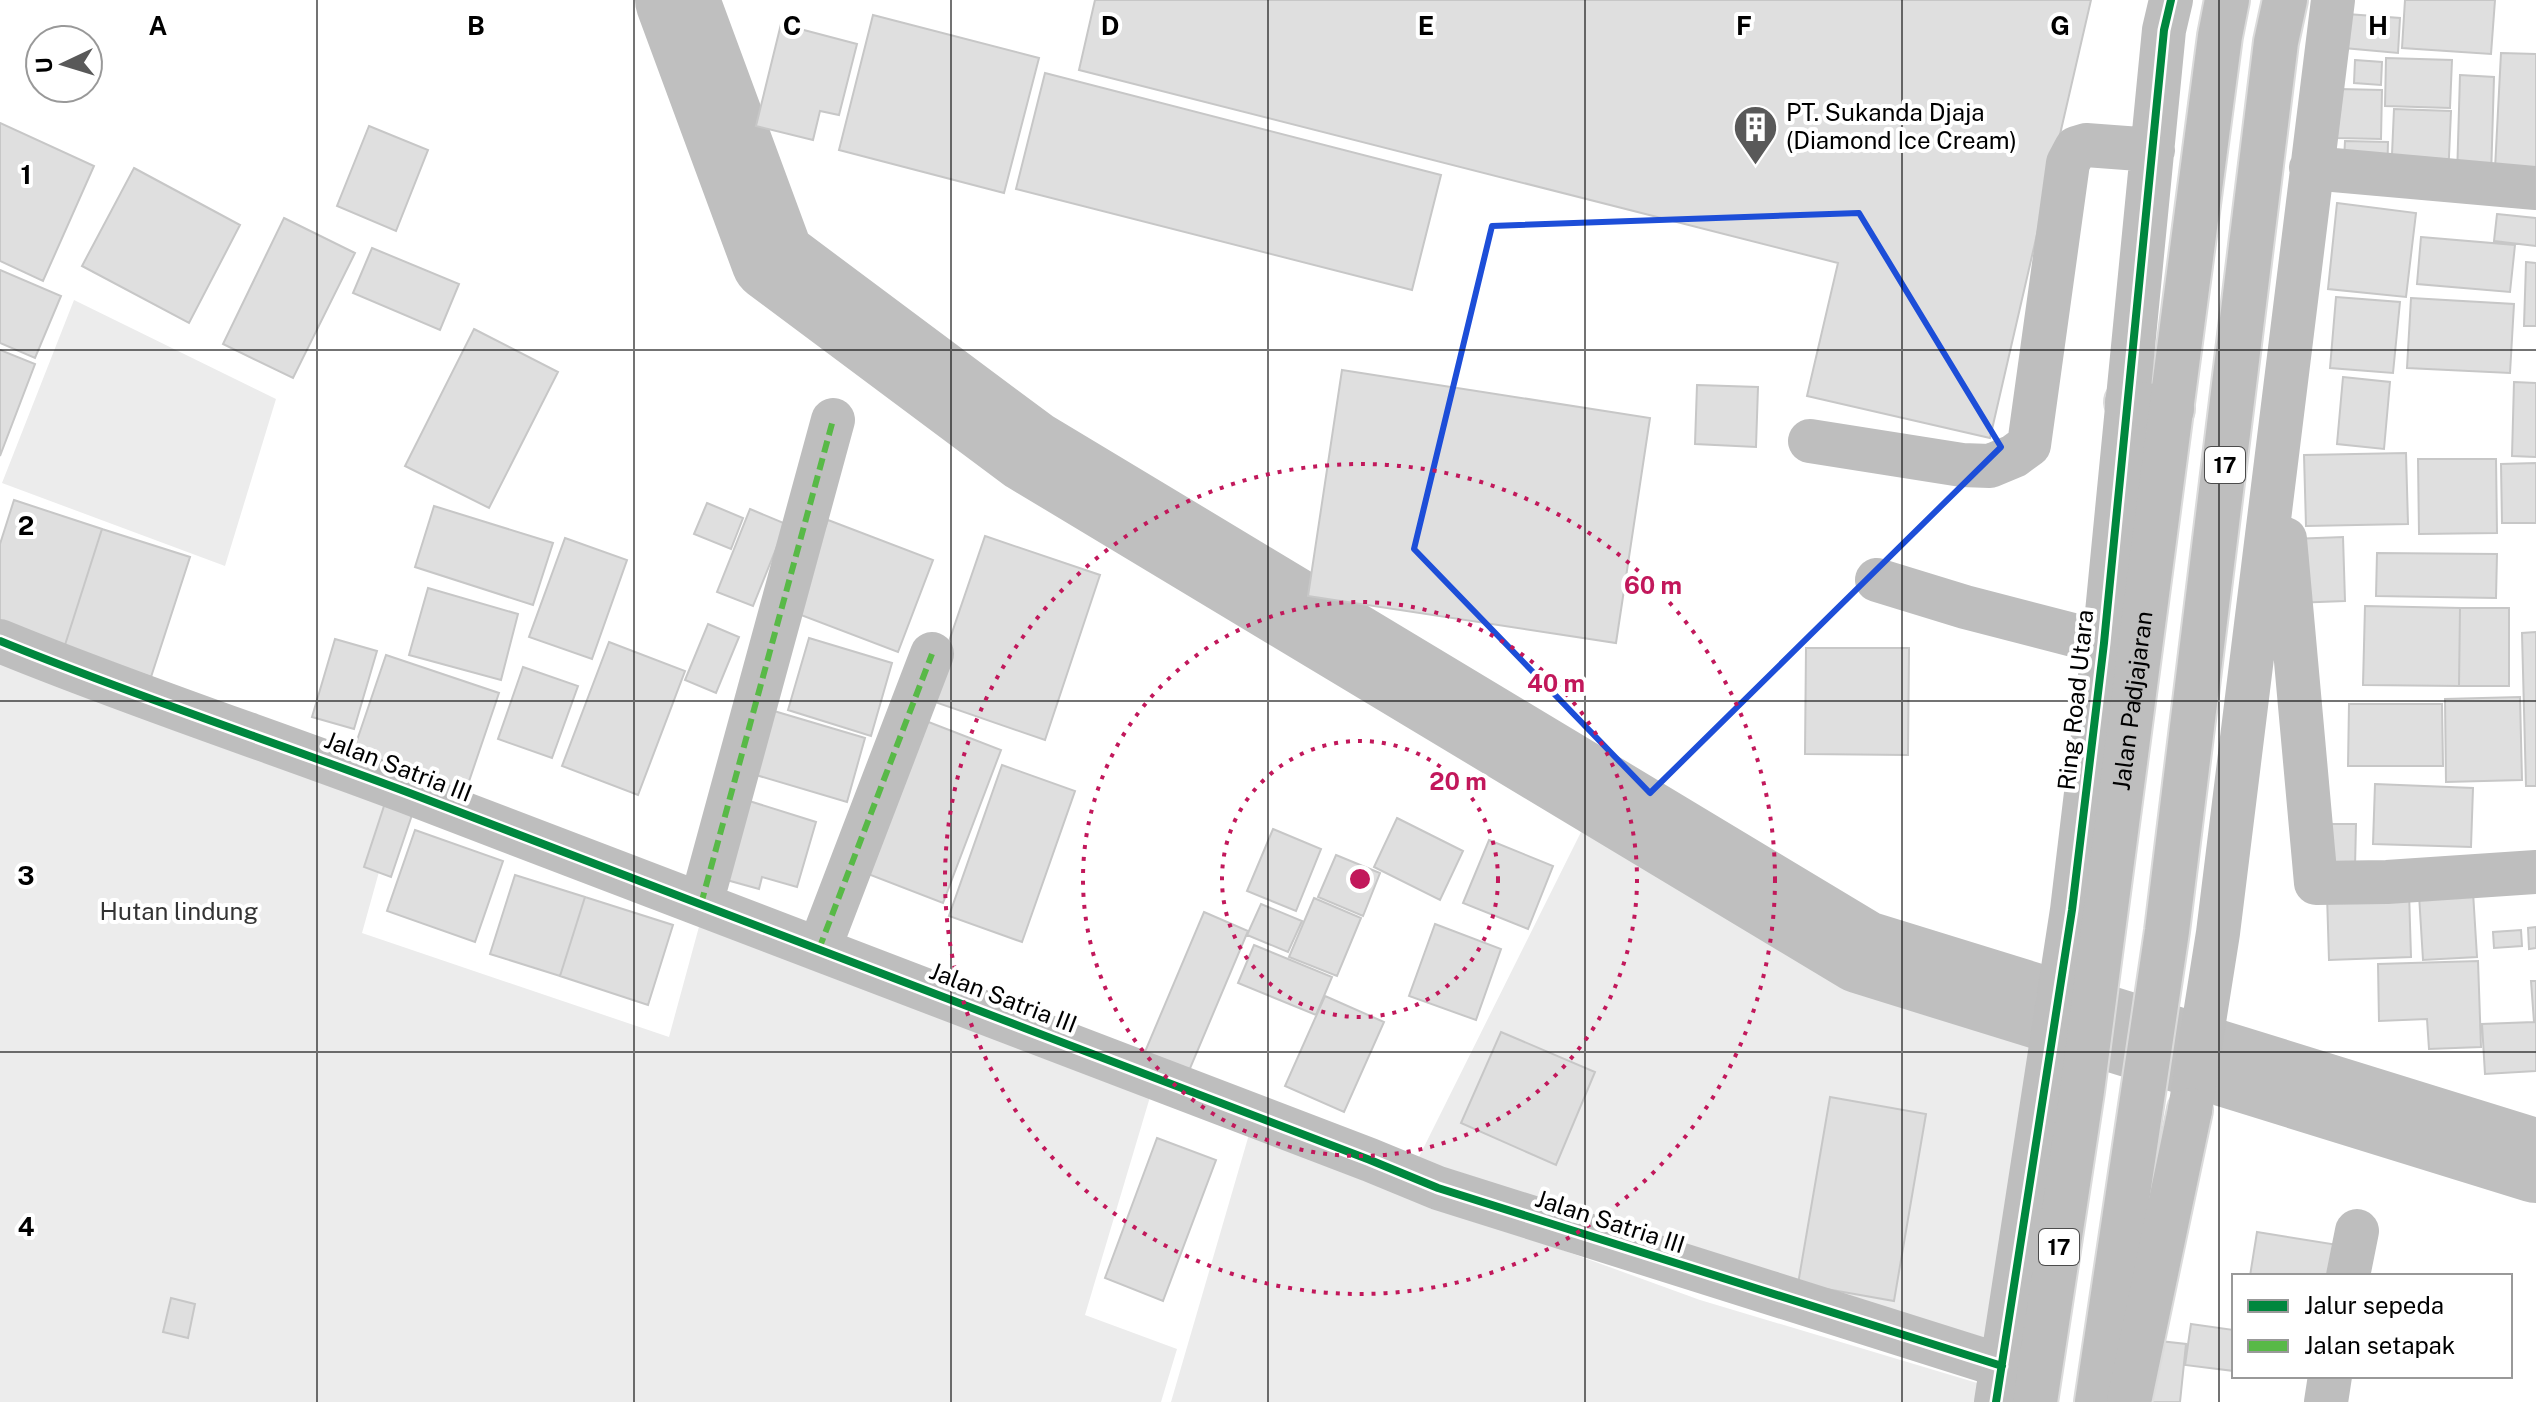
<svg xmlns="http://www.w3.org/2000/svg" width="2536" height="1402" font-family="'Public Sans',sans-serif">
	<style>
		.green { fill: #ececec }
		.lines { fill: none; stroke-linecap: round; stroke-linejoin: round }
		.river { stroke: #bfbfbf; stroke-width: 84 }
		.building { fill: #dfdfdf; stroke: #c7c7c7; stroke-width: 2 }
		.highway-casing { stroke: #dbdbdb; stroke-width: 48 }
		.minor { stroke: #bebebe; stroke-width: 44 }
		.highway { stroke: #bebebe; stroke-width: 44 }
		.quiet { stroke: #58b947; stroke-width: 6; stroke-dasharray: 12 6; stroke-linecap: butt }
		.cycleway-casing { stroke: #fff; stroke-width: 13 }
		.cycleway { stroke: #00873e; stroke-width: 8 }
		.marked { fill: none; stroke: #1d4ed8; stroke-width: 6; stroke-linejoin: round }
		.grid { fill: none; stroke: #000; stroke-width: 2; stroke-opacity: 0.55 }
		.ring { fill: none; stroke: #c2185b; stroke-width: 4; stroke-dasharray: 4 8 }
		.labels { text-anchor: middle; stroke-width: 8; stroke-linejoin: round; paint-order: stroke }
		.shield { fill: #fff; stroke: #4c4c4c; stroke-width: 2 }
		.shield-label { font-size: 22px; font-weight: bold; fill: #000 }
		.poi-label { font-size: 24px; fill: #000; stroke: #fff; text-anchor: start }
		.street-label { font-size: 24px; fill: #000; stroke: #fff }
		.park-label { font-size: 24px; fill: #333; stroke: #fff }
		.grid-label { font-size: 26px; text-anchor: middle; font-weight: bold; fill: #000; stroke: #fff; stroke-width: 8; stroke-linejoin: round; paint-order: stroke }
		.centre { fill: #c2185b; stroke: #fff; stroke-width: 4 }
		.ring-label { font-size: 24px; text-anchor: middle; font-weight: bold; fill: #c2185b; stroke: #fff; stroke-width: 8; stroke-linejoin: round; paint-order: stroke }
	</style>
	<rect width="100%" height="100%" fill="#fff"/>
	<path class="green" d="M 74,300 L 276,399 L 225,566 L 2,483 Z
		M 0,660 L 399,800 L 362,933 L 669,1037 L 700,923 L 1150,1097 L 1085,1315 L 1177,1349 L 1161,1402 L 0,1402 Z
		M 1581,832 L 1842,974 L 2043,1019 L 1996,1351 L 1416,1163 Z
		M 1250,1131 L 1417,1197 L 1700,1300 L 1984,1385 L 1981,1402 L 1171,1402 Z"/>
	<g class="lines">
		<path class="river" d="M 677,0 L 773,260 L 1029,451 L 1862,952 L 2536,1161"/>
	</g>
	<path class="building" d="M 1095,0 L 2091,0 L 1990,438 L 1807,396 L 1838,263 L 1079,70 Z
		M 2405,0 L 2495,0 L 2491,54 L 2402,48 Z
		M 2347,14 L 2400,18 L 2398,53 L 2344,48 Z
		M 873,15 L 1039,58 L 1004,193 L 839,150 Z
		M 781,24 L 857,44 L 839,115 L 820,111 L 813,140 L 756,126 Z
		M 2501,53 L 2536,54 L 2536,190 L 2494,188 Z
		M 2386,58 L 2452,60 L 2450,108 L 2385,106 Z
		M 2355,60 L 2382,62 L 2381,85 L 2354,83 Z
		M 1045,73 L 1441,175 L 1412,290 L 1016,189 Z
		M 2460,75 L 2494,77 L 2491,178 L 2457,177 Z
		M 2339,89 L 2382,90 L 2381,139 L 2337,138 Z
		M 2394,109 L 2451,111 L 2448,179 L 2391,177 Z
		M 0,123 L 94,166 L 43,281 L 0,261 Z
		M 369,126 L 428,150 L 396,231 L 337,206 Z
		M 2345,141 L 2388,142 L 2387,182 L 2343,180 Z
		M 134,168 L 240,225 L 189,323 L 82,266 Z
		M 2337,203 L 2416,213 L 2406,297 L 2328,289 Z
		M 2497,214 L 2536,218 L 2536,246 L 2494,241 Z
		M 284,218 L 355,253 L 293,378 L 223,344 Z
		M 2421,237 L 2515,245 L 2510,292 L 2417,284 Z
		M 372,248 L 459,284 L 440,330 L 353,293 Z
		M 2526,262 L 2536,263 L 2536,326 L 2524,326 Z
		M 0,270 L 61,296 L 35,358 L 0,343 Z
		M 2336,297 L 2400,302 L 2393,373 L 2330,368 Z
		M 2411,298 L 2514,304 L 2510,373 L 2407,368 Z
		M 474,329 L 558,372 L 489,508 L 405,466 Z
		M 0,350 L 35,364 L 0,456 Z
		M 1342,370 L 1650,418 L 1616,643 L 1308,596 Z
		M 2343,377 L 2390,382 L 2384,449 L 2337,444 Z
		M 2514,382 L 2536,383 L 2536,457 L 2512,456 Z
		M 1697,385 L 1758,387 L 1756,447 L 1695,444 Z
		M 2406,453 L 2408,524 L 2306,526 L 2304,455 Z
		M 2418,459 L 2496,459 L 2497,533 L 2419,534 Z
		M 2536,463 L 2536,523 L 2502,523 L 2501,464 Z
		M 14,500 L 102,529 L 64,648 L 0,627 L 0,544 Z
		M 707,503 L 743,518 L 731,549 L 694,534 Z
		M 434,506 L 553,543 L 533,605 L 415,567 Z
		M 750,509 L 786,524 L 753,606 L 717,592 Z
		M 828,520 L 933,560 L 898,652 L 793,612 Z
		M 102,529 L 190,557 L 151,677 L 64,648 Z
		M 985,536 L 1100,575 L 1045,740 L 929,700 Z
		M 2343,537 L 2345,601 L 2293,603 L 2291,539 Z
		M 565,538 L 627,560 L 592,659 L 529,637 Z
		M 2377,553 L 2497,554 L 2496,598 L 2376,596 Z
		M 428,588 L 518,614 L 501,680 L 409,655 Z
		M 2365,606 L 2460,608 L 2459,686 L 2363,685 Z
		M 2460,608 L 2509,608 L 2509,686 L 2459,686 Z
		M 708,624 L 739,637 L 716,693 L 685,680 Z
		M 2536,632 L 2536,786 L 2526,786 L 2522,633 Z
		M 809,638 L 892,663 L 871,736 L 788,710 Z
		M 335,639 L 377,651 L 354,729 L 312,717 Z
		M 609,642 L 685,671 L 638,795 L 562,766 Z
		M 1806,648 L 1909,648 L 1908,755 L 1805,754 Z
		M 386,655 L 499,693 L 464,796 L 351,758 Z
		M 523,667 L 578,686 L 552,758 L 498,739 Z
		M 2520,697 L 2522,780 L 2446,782 L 2445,699 Z
		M 2349,704 L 2442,704 L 2443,766 L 2348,766 Z
		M 774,711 L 865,738 L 847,802 L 756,775 Z
		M 913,716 L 1001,750 L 943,903 L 855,869 Z
		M 1002,765 L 1075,791 L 1022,942 L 949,916 Z
		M 2375,784 L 2473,788 L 2471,847 L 2373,844 Z
		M 746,800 L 816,822 L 797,887 L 762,877 L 759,889 L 723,879 Z
		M 385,803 L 413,812 L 391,877 L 364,867 Z
		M 1397,818 L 1463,851 L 1440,900 L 1374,867 Z
		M 2328,824 L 2356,824 L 2355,867 L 2327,867 Z
		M 1273,829 L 1321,849 L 1296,911 L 1247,891 Z
		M 415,830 L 503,861 L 475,942 L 387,911 Z
		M 1489,840 L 1553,866 L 1528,929 L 1463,903 Z
		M 1336,855 L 1380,873 L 1363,916 L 1318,897 Z
		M 515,875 L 585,897 L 560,976 L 490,954 Z
		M 2409,892 L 2411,957 L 2329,960 L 2327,895 Z
		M 2473,892 L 2477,957 L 2423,960 L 2419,895 Z
		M 585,897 L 673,925 L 648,1005 L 560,976 Z
		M 1314,898 L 1361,918 L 1337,976 L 1289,957 Z
		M 1261,904 L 1302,921 L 1288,952 L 1247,935 Z
		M 1204,912 L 1248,931 L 1183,1085 L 1139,1066 Z
		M 1435,924 L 1501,949 L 1476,1020 L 1409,996 Z
		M 2536,927 L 2536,948 L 2529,949 L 2528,928 Z
		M 2521,930 L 2522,946 L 2494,948 L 2493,932 Z
		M 1254,945 L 1332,977 L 1316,1015 L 1238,983 Z
		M 2478,961 L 2481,1047 L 2429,1049 L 2427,1019 L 2379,1021 L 2378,964 Z
		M 2531,981 L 2536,981 L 2536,1071 L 2485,1074 L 2482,1024 L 2534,1022 Z
		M 1325,996 L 1384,1022 L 1344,1112 L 1285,1086 Z
		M 1501,1032 L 1595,1072 L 1556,1165 L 1461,1123 Z
		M 1830,1097 L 1926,1114 L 1894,1301 L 1798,1284 Z
		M 1157,1138 L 1216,1160 L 1163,1301 L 1105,1278 Z
		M 2257,1232 L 2338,1245 L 2334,1276 L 2250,1276 Z
		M 171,1298 L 195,1304 L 188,1338 L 163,1332 Z
		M 2191,1324 L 2234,1330 L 2234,1371 L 2185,1365 Z
		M 2151,1340 L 2186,1344 L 2180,1402 L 2143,1402 Z"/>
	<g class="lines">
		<defs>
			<g id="highway">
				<path d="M 2127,402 L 2172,409"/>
				<path id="s1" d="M 2035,1402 L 2082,1091 L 2220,36 L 2227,0"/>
				<path d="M 2097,1402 L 2167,931 L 2276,42 L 2285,0"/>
				<path d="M 2129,1402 L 2190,1110"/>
			</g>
		</defs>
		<use href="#highway" class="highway-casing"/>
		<path class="minor" d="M 2311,168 L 2536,188
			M 1810,441 L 1962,465 L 1990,466 L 2014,456 L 2029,445 L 2068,163 L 2076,148 L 2086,145 L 2153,150
			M 2285,539 L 2316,883 L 2387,882 L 2536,872
			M 1877,580 L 1965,607 L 2104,643
			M 0,641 C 134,696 272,741 407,792 C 728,914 1049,1037 1370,1160 L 1438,1188 L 2002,1366
			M 701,904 L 833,420
			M 819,949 L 932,654
			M 2190,1110 L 2218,933 L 2333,0
			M 2348,1276 L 2357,1231
			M 1996,1402 L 2072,910 L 2104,643 L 2164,30 L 2171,0
			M 2326,1402 L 2330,1376"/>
		<use href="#highway" class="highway"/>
		<path class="quiet" d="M 701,904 L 833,420
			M 819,949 L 932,654"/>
		<defs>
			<path id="cycleway" d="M 0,641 C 134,696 272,741 407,792 C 728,914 1049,1037 1370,1160 L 1438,1188 L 2002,1366
				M 1996,1402 L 2072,910 L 2104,643 L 2164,30 L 2171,0"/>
		</defs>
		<use href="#cycleway" class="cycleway-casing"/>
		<use href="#cycleway" class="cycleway"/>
	</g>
	<path class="marked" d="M 1859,213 L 2001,447 L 1650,793 L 1414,549 L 1492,226 Z"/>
	<path class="grid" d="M 317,0 L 317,1402M 634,0 L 634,1402M 951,0 L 951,1402M 1268,0 L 1268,1402M 1585,0 L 1585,1402M 1902,0 L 1902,1402M 2219,0 L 2219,1402M 0,350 L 2536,350M 0,701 L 2536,701M 0,1052 L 2536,1052"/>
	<g class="ring">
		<circle cx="1360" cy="879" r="138"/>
		<circle cx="1360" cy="879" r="277"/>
		<circle cx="1360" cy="879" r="415"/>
	</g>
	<defs>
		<symbol id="building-pin" viewBox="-11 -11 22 30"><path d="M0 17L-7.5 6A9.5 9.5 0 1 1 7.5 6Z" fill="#595959" stroke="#fff"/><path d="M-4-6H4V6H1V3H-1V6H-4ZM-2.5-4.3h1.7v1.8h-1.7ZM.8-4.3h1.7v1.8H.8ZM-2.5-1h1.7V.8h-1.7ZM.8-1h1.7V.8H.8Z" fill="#fff"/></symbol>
	</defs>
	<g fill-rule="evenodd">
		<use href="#building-pin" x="1730" y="102" width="51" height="69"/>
	</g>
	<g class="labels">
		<g class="shield">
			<rect x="2205" y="447" width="40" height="36" rx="6"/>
			<rect x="2039" y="1229" width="40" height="36" rx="6"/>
		</g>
		<g class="shield-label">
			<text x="2225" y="473">17</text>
			<text x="2059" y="1255">17</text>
		</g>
		<g class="poi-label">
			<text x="1786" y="121">PT. Sukanda Djaja<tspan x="1786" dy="28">(Diamond Ice Cream)</tspan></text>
		</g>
		<g class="street-label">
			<text transform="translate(2076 700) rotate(-84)" y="8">Ring Road Utara</text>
			<text dy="8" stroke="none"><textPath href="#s1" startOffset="708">Jalan Padjajaran</textPath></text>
			<text transform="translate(398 767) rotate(21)" y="8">Jalan Satria III</text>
			<text transform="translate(1003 998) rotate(21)" y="8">Jalan Satria III</text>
			<text transform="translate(1610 1222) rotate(18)" y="8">Jalan Satria III</text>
		</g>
		<g class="park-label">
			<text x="179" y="920">Hutan lindung</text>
		</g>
	</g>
	<g class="grid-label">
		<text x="158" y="35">A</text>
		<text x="476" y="35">B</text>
		<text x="792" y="35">C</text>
		<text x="1110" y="35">D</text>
		<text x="1426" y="35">E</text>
		<text x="1744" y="35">F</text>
		<text x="2060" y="35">G</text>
		<text x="2378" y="35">H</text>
		<text x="26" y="184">1</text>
		<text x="26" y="535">2</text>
		<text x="26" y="885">3</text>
		<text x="26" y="1236">4</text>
	</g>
	<circle cx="1360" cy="879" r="12" class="centre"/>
	<g class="ring-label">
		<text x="1653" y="594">60 m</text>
		<text x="1556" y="692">40 m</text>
		<text x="1458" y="790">20 m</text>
	</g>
	<rect x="2232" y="1274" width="280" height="104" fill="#ffffff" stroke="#999999" stroke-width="2"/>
	<rect x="2248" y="1300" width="40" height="12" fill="#00873e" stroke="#999999" stroke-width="2"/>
	<text x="2304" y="1314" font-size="24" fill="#000000">Jalur sepeda</text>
	<rect x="2248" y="1340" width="40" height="12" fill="#58b947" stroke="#999999" stroke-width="2"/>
	<text x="2304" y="1354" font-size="24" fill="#000000">Jalan setapak</text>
	<g transform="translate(64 64) rotate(266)"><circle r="38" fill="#ffffff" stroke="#999999" stroke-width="2"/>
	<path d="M0-6L14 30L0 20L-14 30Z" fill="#595959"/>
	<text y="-12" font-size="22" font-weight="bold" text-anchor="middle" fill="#000000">U</text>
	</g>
</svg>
